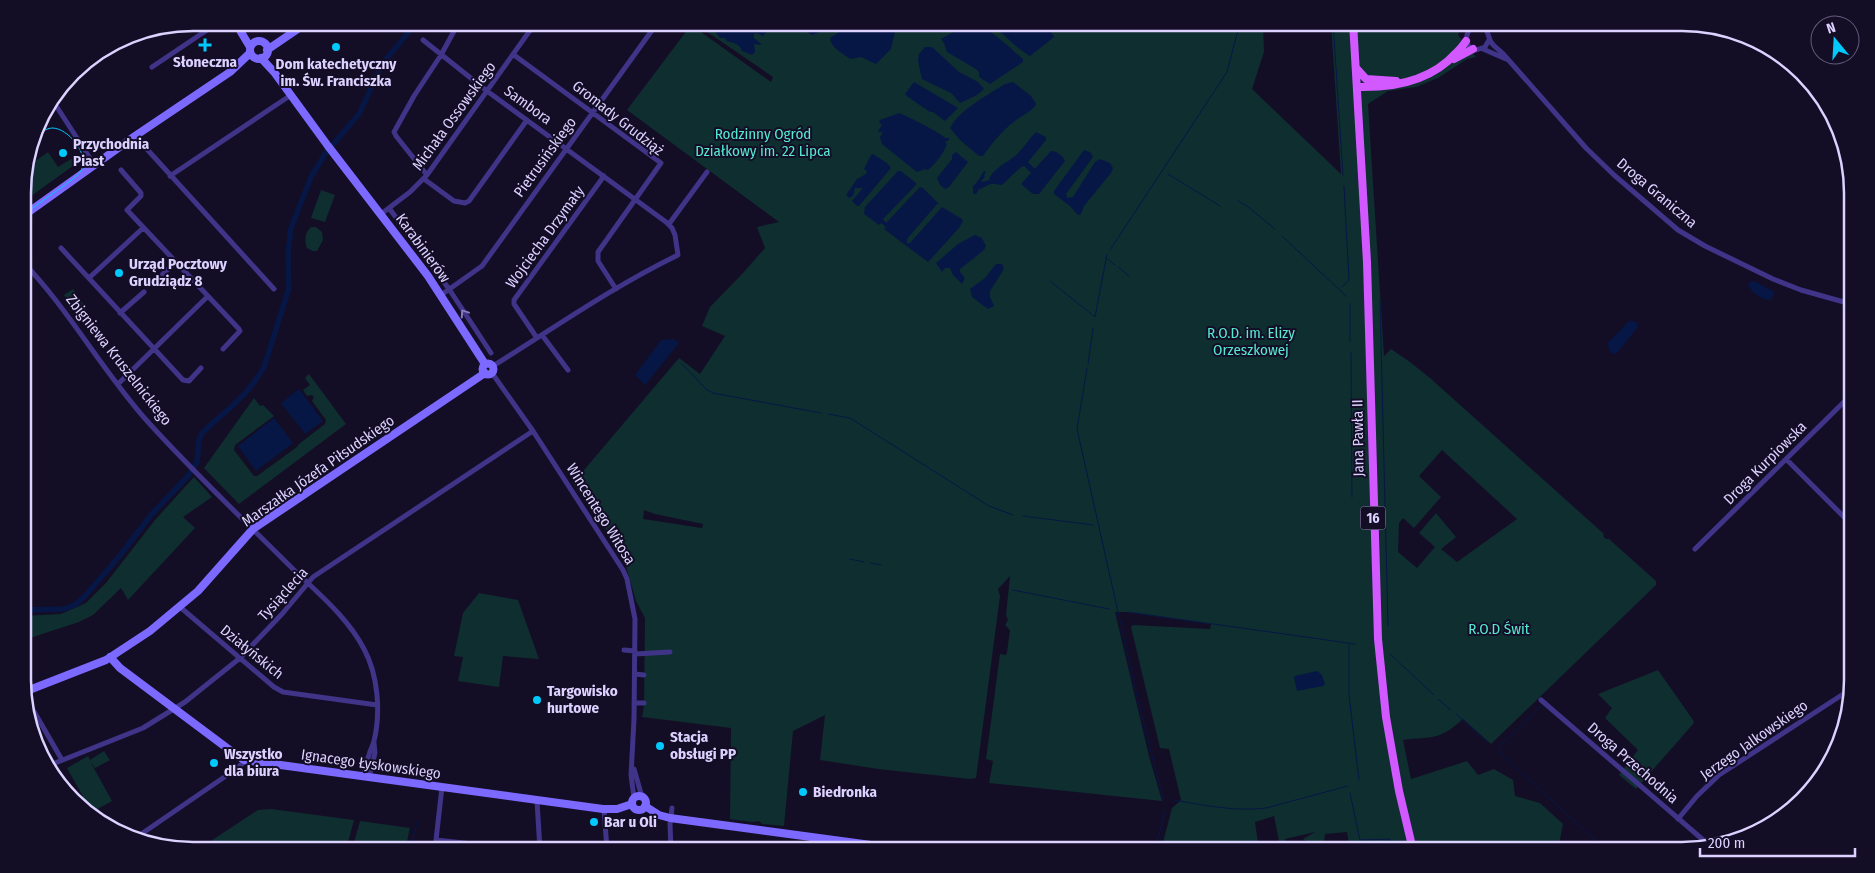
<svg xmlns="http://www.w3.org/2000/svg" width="1875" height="873" font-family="'Fira Sans Condensed',sans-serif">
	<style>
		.green { fill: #0f2e30; fill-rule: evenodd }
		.water { fill: #061746 }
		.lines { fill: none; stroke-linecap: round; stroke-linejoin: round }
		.stream { stroke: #061746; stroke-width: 1 }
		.canal { stroke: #061746; stroke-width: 5.5 }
		.street { stroke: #403489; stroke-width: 5 }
		.secondary { stroke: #7c69ff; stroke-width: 8 }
		.primary { stroke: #d159ff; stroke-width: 8 }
		.tram { stroke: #00cafd; stroke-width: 1 }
		.oneway { stroke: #867bbe }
		.poi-dot { fill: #00cafd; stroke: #140d26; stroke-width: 2 }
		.labels { text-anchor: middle; stroke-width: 4; stroke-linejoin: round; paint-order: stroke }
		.shield { fill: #140d26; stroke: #a097be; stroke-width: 1 }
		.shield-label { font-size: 14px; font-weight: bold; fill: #dcd2ff }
		.poi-label { font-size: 15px; font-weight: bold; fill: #dcd2ff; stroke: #140d26; text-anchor: start }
		.street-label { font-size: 15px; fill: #dcd2ff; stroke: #140d26 }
		.park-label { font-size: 15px; fill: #54e9d2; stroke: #140d26 }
		.rim { fill: none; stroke: #dcd2ff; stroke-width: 2.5 }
	</style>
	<rect width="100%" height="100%" fill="#140d26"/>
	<path class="green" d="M 694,23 L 1263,23 L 1264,52 L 1252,89 L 1341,174 L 1331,23 L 1463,23 L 1458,35 L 1476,57 L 1467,59 L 1438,78 L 1416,87 L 1388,91 L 1368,104 L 1384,356 L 1391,349 L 1410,362 L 1430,378 L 1604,534 L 1603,536 L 1606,539 L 1609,539 L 1656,581 L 1656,585 L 1491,744 L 1463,719 C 1439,741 1433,736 1403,740 L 1411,779 L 1467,761 L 1478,775 L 1494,769 L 1513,780 L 1515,796 L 1540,803 L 1563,824 L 1558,850 L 1390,850 L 1388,842 L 1349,844 L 1347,832 L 1325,834 L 1323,850 L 1315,850 L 1314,846 L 1303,839 L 1315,832 L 1285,839 L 1285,845 L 1279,841 L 1274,816 L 1255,822 L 1259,850 L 1161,850 L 1172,808 L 1181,800 L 1169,749 L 1160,748 L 1131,627 L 1133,625 L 1210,629 L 1211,624 L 1126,612 L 1115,612 L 1149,756 L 1162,801 L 989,783 L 993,761 L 986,759 L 1000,654 L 1006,655 L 1007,652 L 1010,630 L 1005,625 L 1008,620 L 1006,615 L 1010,576 L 998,589 L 1000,596 L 976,778 L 970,779 L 878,769 L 820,760 L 825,715 L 793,731 L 784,826 L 762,824 L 759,821 L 752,822 L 730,819 L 731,728 L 642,717 L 644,706 L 645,618 L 636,601 L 625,563 L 607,531 L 573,483 L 679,358 L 700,374 L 725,336 L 702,326 L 710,307 L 743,273 L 765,248 L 757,227 L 779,222 L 627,110 L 691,25 L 771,82 L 773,77 ZM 1442,450 L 1517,519 L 1457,562 L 1441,549 L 1456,537 L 1436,513 L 1419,533 L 1435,547 L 1417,568 L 1398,552 L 1399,523 L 1403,518 L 1414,528 L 1441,497 L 1419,476 ZM 644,510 L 655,514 L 703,524 L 702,528 L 643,519 Z
		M 48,152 L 58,167 L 78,155 L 81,160 L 23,202 L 23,182 L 27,167 Z
		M 321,190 L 335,195 L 325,222 L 311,218 Z
		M 311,227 L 316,227 L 322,232 L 323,240 L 317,251 L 313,251 L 307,248 C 304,241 305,232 311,227 Z
		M 73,289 L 87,310 L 78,316 L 64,295 Z
		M 309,374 L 346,424 L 239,504 L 204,468 L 254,398 L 260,406 L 263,405 L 274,416 L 235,445 L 234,450 L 254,476 L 257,476 L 297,447 L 299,444 L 325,424 L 326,420 L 312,401 L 314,397 L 312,395 L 307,396 L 303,390 L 310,385 L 305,378 Z
		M 194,477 L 212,497 L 183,517 L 195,528 L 128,600 L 121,588 L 93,615 L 79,622 L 24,640 L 24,616 L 61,614 L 86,603 L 106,583 L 155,520 Z
		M 479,593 L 518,600 L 539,659 L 503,656 L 499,687 L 458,681 L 463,657 L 454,656 L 463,613 Z
		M 1658,670 L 1693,720 L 1694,723 L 1636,789 L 1619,775 L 1638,750 L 1605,718 L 1612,708 L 1598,694 Z
		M 104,751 L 110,760 L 95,768 L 90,761 L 112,801 L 94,811 L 89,807 L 67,768 L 88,756 L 90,760 Z
		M 271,809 L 354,820 L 346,850 L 197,850 L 258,810 Z
		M 360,821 L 410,828 L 405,850 L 352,850 Z"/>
	<path class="water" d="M 703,23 L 767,23 L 767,31 L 763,36 L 756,33 L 754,34 L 754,38 L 762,45 L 754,44 L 755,52 L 752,55 L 742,51 C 739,43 735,44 727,41 L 725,38 L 720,38 L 713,29 Z
		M 793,23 L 793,22 L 843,23 L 812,35 Z
		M 854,23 L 897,23 L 891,49 L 876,64 L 861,57 L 850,59 C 842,53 831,48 830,38 Z
		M 969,23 C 984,22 1011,49 1023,59 L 1023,62 L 990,84 L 979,77 L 979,72 L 976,69 L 947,52 L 944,43 L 941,39 Z
		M 989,23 C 1007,22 1045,17 1054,37 L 1030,56 C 1015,48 1004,33 989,23 Z
		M 925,47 L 932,47 L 959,72 L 978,82 L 984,89 L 977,95 L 960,103 L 951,93 L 922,79 L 918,61 L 919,54 Z
		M 914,82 L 958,108 L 945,121 L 933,112 L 930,112 L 908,97 L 905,94 Z
		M 1013,82 L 1031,96 L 1036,104 C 1032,112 1022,115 1015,121 C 1002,131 992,143 983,156 L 979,156 L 960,140 L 950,128 C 959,110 988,95 1005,84 Z
		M 899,113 C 907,116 941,133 945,138 L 949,138 L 949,140 L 945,142 L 947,144 C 943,154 937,162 928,170 L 925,169 L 917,172 L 882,144 L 880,137 L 883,132 L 879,132 L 878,131 L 882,125 L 879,122 L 880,120 Z
		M 1036,132 L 1046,137 L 1046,140 L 1028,162 L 1029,165 L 1021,167 L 1002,185 C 998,185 995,183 992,184 C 987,184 985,188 979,189 L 976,194 L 973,194 L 973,186 C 979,181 980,176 984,171 L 986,172 L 984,175 L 985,177 L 981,181 L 983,182 L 989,180 C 992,169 1007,163 1015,156 C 1023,149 1029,139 1036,132 Z
		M 1084,150 L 1090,152 L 1093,157 L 1066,194 L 1067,198 L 1073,197 L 1095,162 L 1100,159 L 1110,163 L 1113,168 L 1111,173 L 1084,206 L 1081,214 L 1078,215 L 1070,206 L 1054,194 L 1054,191 Z
		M 1051,151 C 1056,151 1064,156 1065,161 L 1039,194 L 1033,194 L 1021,184 Z
		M 956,152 L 968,162 L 949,187 L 945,189 L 940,185 L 937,178 L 952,159 L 952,155 Z
		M 873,154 L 887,163 L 891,168 L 859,206 L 857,206 L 852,201 L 863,188 L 855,188 L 853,196 L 849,198 L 846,195 L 857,179 L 866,174 L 867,171 L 864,169 L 871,155 Z
		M 898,171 L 901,171 L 916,183 L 916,185 L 883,219 L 886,223 L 920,187 L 923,188 L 938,203 L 907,239 L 907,243 L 910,243 L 942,207 L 962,219 L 963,221 L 959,228 L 928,262 L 884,229 L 886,227 L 881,223 L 879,225 L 864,214 L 865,207 Z
		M 975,235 L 982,238 L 986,246 L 984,250 L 960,269 L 960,272 L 965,278 L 962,284 L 953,275 L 950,268 L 945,268 L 942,272 L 936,263 L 958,244 Z
		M 996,264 L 1002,264 L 1004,269 L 990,291 L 990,297 L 994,306 L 988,309 L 972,297 L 970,289 L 985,278 Z
		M 1754,281 L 1773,291 L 1774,295 L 1770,300 C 1762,300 1751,292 1748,285 L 1750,282 Z
		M 1629,321 L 1637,322 L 1637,328 L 1617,353 L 1612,354 L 1609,350 L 1608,343 Z
		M 673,339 L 679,343 L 645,385 L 635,375 L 661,340 Z
		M 299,389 L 323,421 L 305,434 L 281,403 Z
		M 274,418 L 293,443 L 256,471 L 238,446 Z
		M 1317,671 L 1322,675 L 1325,684 L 1323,686 L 1297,691 L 1294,678 L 1295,676 Z"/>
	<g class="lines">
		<path class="stream" d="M 1333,22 L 1343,175
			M 1168,174 L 1220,206
			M 1238,201 L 1247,206 L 1275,229
			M 1282,236 L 1346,296
			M 1110,250 L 1227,72 L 1240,22
			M 1106,258 L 1115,265
			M 1118,267 L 1129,276
			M 1050,281 L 1095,317 L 1107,254
			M 1342,287 L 1349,280 L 1344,186
			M 1380,301 L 1388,626
			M 1350,304 L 1350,342
			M 1351,352 L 1352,497
			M 681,363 L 706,389 L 713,393 L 821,413
			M 1088,364 L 1093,328
			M 1087,368 L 1077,429 L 1138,701 L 1164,802
			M 828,414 L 850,418 L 989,506 L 1013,515
			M 1023,516 L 1093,525
			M 850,559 L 864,562
			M 870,563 L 881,565
			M 1013,590 L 1109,609
			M 1128,612 L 1355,644
			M 1349,645 L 1349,695 L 1359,780
			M 1390,654 L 1434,695
			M 1438,699 L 1451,710
			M 1543,708 L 1541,706 L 1502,744 L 1499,750 L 1503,756 L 1606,850
			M 1456,714 L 1487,742
			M 1350,793 L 1360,840 L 1390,839 L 1392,850
			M 1173,800 C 1204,805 1235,812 1266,808 L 1348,786
			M 411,847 L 417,822
			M 1155,850 L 1165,811"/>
		<path class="canal" d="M 1028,166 L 1033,171
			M 24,610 L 64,609 L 75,605 L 84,597 L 118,558 L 151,515 L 188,476 L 197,462 L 199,440 L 202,433 C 226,410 247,397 264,367 L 289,288 L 288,254 L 291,228 L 311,177 L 325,154 L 359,114 L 383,63 L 417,22"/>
		<path class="street" d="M 520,22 L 530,31
			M 423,40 L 487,91 L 666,222 L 672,228 L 675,235 L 678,255 C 614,286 554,328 493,366
			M 1489,40 L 1485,47 L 1476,50 L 1470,48 C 1461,37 1471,20 1484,28 C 1489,32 1488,37 1491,42 C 1494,47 1501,51 1505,56 L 1586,148 L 1614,175 L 1678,230 L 1705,246 L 1773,279 L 1801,290 L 1851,304
			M 1483,49 L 1506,59
			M 514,55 L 661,163 L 598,252 L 598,261 L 616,289
			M 152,67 L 219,22
			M 53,101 L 95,166
			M 135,136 L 274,289
			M 121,170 L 141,193 L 141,196 L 127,210 L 239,329 L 240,331 L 223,349
			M 427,175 L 396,136 L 394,132 L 414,96 L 441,55 L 459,22
			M 170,176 L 291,95
			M 424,179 L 454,201 L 465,203 L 469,201 L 527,120
			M 389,208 L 449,289 L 491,353
			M 381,214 L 410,192 L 427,175 L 536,22
			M 669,224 L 707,172
			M 61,248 L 183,380 L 189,381 L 201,368
			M 23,262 C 70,311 103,372 148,422 C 195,474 245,521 294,570 C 319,594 348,618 364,649 C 378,675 381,712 374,741 C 373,746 370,750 369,755 C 366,762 365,770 363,777
			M 89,278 L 143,228
			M 154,282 L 175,263
			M 441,295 L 482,266 L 658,22
			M 120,313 L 144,292
			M 542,335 L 568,370
			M 537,338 L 514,304 L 514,300 L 604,176
			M 492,373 L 533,431 L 623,570 L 627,579 L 635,619 L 634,719 L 631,775 L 634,798
			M 118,384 L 207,297
			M 1786,459 L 1852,525
			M 1695,549 L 1852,394
			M 180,607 L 274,687 L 283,692 L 377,705
			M 624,650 L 635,651
			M 635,654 L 670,652
			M 635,674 L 644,675
			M 24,694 L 62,760
			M 1541,700 L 1709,845
			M 634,703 L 644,703
			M 50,765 L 143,728 L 185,702 L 240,658 L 282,614 L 313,577 L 533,431
			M 634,769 L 642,797
			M 369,778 L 375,753 L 374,743
			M 442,787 L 436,840 L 527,850
			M 537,801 L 540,850
			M 604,809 L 607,850
			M 1678,819 L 1697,796 L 1719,775 L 1851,689
			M 134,839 L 236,769 L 243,763 L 244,760
			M 671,850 L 670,824 L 672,808"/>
		<path class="secondary" d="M 238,22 L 241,32 L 250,47
			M250 50a9 9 0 1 1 18 0a9 9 0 1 1-18 0Z
			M 267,50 L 308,22
			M 261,58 L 274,72 L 328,146 L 428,276 L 485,364
			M 23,216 L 135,136 L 230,72 L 250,53
			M482.5 369a5.5 5.5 0 1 1 11 0a5.5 5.5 0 1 1-11 0Z
			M 110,657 L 120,668 L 235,754 L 244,760 L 603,809 L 617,809 L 632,804
			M 24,692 L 106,660 L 150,631 L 198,591 L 253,529 L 485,373
			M632 803a7 7 0 1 1 14 0a7 7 0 1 1-14 0Z
			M 645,806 L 659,815 L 670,818 L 908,850"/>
		<path class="primary" d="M 1353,22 L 1367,262 L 1378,639 L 1386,717 L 1399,791 L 1413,850
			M 1454,59 L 1473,49
			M 1356,68 L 1366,79 L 1396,81
			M 1357,87 C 1393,88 1431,81 1456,53 C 1460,49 1463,46 1466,41"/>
		<path class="tram" d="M 23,215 L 73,179 C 78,175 81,172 83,166 C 86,151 68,129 53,128 C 46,128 40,133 35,137"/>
	</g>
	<defs><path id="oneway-chevron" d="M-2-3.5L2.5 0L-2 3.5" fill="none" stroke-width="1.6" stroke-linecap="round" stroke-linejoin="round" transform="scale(1.25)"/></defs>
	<use class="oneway" href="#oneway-chevron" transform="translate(464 313) rotate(-124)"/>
	<g class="poi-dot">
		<path d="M202.5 37.5h5v5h5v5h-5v5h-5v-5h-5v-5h5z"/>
		<circle cx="336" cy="47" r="5"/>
		<circle cx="63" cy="153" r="5"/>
		<circle cx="119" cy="273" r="5"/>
		<circle cx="537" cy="700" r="5"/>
		<circle cx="660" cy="746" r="5"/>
		<circle cx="214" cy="763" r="5"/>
		<circle cx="803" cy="792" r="5"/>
		<circle cx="594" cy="822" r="5"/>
	</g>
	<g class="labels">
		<rect class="shield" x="1360.5" y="506.5" width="25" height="23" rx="4"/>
		<g class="shield-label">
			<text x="1373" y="523">16</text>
		</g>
		<g class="poi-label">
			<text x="205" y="67" text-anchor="middle">Słoneczna</text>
			<text x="336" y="69" text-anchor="middle">Dom katechetyczny<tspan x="336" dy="17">im. Św. Franciszka</tspan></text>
			<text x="73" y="149">Przychodnia<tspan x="73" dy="17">Piast</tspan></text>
			<text x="129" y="269">Urząd Pocztowy<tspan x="129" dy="17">Grudziądz 8</tspan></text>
			<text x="547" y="696">Targowisko<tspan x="547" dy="17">hurtowe</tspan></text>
			<text x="670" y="742">Stacja<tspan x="670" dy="17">obsługi PP</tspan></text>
			<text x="224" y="759">Wszystko<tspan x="224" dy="17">dla biura</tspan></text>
			<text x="813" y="797">Biedronka</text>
			<text x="604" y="827">Bar u Oli</text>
		</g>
		<g class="street-label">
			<text transform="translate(528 105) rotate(36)" y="5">Sambora</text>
			<text transform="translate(454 116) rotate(-54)" y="5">Michała Ossowskiego</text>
			<text transform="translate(618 118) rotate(38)" y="5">Gromady Grudziąż</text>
			<text transform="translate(545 157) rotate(-54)" y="5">Pietrusińskiego</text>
			<text transform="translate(1657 193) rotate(40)" y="5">Droga Graniczna</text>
			<text transform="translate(545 237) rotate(-54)" y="5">Wojciecha Drzymały</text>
			<text transform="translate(423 248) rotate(54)" y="5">Karabinierów</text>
			<text transform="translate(119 360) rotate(52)" y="5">Zbigniewa Kruszelnickiego</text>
			<text transform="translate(1358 438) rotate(-91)" y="5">Jana Pawła II</text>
			<text transform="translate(1765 463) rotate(-45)" y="5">Droga Kurpiowska</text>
			<text transform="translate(318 471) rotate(-35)" y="5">Marszałka Józefa Piłsudskiego</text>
			<text transform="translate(601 514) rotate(58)" y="5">Wincentego Witosa</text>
			<text transform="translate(283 594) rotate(-48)" y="5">Tysiąclecia</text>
			<text transform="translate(252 652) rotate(39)" y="5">Działyńskich</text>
			<text transform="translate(1754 740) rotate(-35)" y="5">Jerzego Jalkowskiego</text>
			<text transform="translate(1633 763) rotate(41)" y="5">Droga Przechodnia</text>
			<text transform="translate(371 764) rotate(8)" y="5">Ignacego Łyskowskiego</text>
		</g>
		<g class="park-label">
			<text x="763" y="139">Rodzinny Ogród<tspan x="763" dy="17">Działkowy im. 22 Lipca</tspan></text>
			<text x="1251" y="338">R.O.D. im. Elizy<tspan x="1251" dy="17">Orzeszkowej</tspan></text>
			<text x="1499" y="634">R.O.D Świt</text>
		</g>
	</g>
	<path d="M0 0H1875V873H0ZM193 31H1682A162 162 0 0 1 1844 193V680A162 162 0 0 1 1682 842H193A162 162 0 0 1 31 680V193A162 162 0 0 1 193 31Z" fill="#140d26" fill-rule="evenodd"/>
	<path class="rim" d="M193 31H1682A162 162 0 0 1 1844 193V680A162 162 0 0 1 1682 842H193A162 162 0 0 1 31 680V193A162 162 0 0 1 193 31Z"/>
	<g transform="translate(1835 40) rotate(342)"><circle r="24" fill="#140d26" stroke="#645c7d"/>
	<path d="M0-4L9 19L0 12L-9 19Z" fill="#00cafd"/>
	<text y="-8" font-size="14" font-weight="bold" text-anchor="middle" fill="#dcd2ff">N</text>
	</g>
	<path d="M1700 848v8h155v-8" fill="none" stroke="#dcd2ff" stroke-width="2.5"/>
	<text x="1708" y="848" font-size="15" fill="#dcd2ff" stroke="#140d26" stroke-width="4" paint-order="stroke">200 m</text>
</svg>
